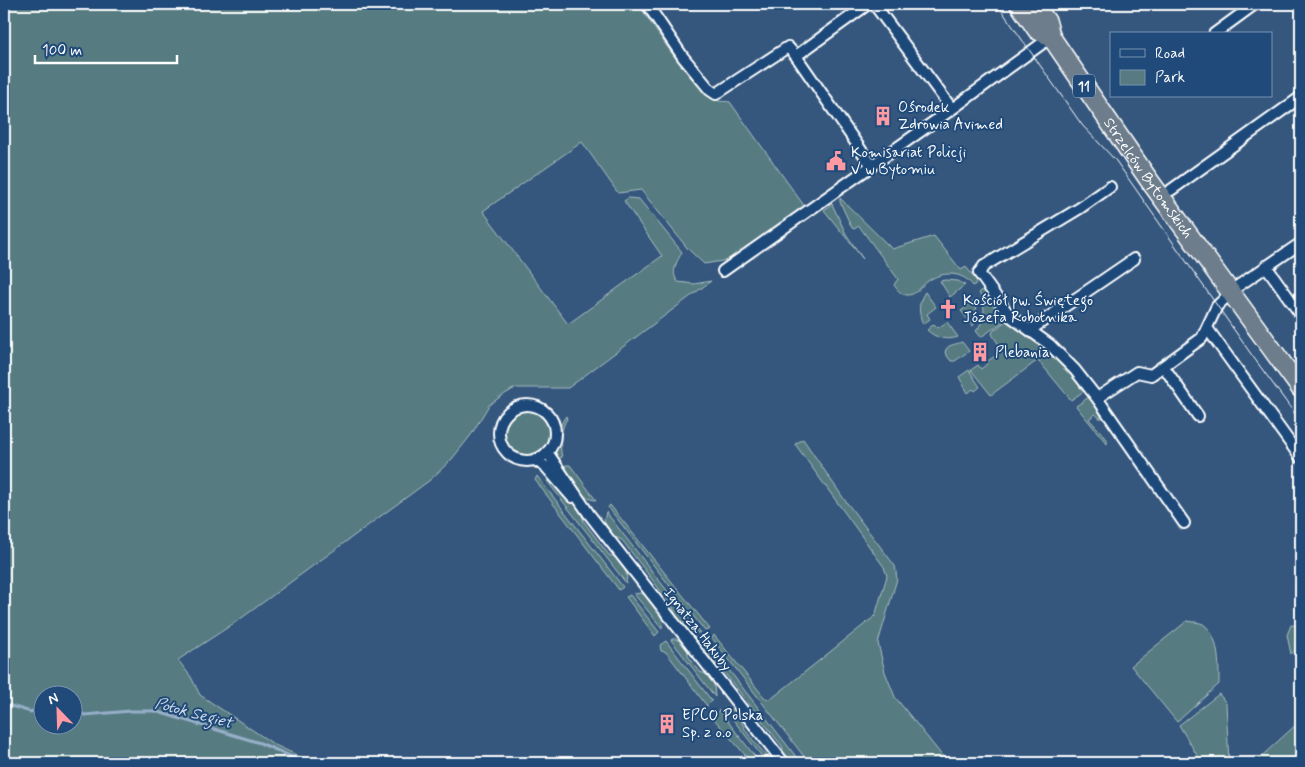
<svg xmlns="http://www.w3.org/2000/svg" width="1305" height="767" font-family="Mynerve,sans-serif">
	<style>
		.green { fill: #577b81; stroke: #abbdc0; fill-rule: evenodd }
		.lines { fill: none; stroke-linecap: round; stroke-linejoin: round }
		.stream { stroke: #97afca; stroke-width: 3 }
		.minor-casing { stroke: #fff; stroke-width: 14 }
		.trunk-casing { stroke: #fff; stroke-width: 21 }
		.minor { stroke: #1f4a7a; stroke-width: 10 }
		.trunk { stroke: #6d7d8c; stroke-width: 18 }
		.tram { stroke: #fff; stroke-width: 1 }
		.labels { text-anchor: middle; stroke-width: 4; stroke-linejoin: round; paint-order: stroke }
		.shield { fill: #1f4a7a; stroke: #bcc9d7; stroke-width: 1 }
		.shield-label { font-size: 14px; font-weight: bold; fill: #fff }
		.poi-label { font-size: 15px; fill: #fff; stroke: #1f4a7a; text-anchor: start }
		.street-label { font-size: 15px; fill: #fff; stroke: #1f4a7a }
		.water-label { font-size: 16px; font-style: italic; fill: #d4dee9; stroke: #1f4a7a }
	</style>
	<rect width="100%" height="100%" fill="#35577e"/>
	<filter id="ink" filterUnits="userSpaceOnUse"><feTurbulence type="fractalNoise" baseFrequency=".02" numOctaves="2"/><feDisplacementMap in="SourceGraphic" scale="10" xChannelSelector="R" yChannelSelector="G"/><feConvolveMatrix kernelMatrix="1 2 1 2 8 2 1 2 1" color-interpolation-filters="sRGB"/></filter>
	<g filter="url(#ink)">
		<path class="green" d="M 4,4 L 638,4 C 653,25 696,95 719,101 C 722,102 727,101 730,102 L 805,207 L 728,260 L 704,264 L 688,249 L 641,190 L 618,193 L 582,142 L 483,211 L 568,324 L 662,256 L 624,201 L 628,198 L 639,199 L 682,252 C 677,262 670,272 678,282 L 694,284 L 711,281 L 568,388 L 515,388 L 500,397 L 489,405 L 471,435 L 452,459 L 430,480 L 239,620 L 178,660 L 191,677 L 200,695 L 275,745 L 314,763 L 4,763 ZM 42,694 L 72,694 L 72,724 L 42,724 Z
			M 840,198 L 892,249 L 934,236 L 961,270 L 966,267 L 978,282 L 973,286 C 963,271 942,271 928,281 C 921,286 916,296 906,295 C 900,294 897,289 894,285 L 898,279 L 859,226 L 854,229 L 852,228 L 840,202 Z
			M 832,204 L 846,234 L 863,259 L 824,210 Z
			M 945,280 L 958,281 L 965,285 L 950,297 L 940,281 Z
			M 983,289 L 1004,321 L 981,337 L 976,331 C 986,319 986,305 979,293 Z
			M 925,292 L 936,307 L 927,314 L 930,319 L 923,324 C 918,313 918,302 925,292 Z
			M 976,300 L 977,317 L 973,326 L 961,311 Z
			M 994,302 L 996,302 L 1022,332 L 1058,359 L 1084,391 L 1071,400 L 1038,360 L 991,395 L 971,370 L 978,365 L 981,369 L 987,364 L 986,362 L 1000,353 L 998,350 L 1001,348 L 992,334 L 993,331 L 1007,320 Z
			M 947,322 L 958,337 C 947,341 935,338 927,330 L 934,324 L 938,328 Z
			M 962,342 L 969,351 L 955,361 L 951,361 L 945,353 C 946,344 955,345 962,342 Z
			M 969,370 L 980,387 L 975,391 L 973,389 L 968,393 L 959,377 Z
			M 1089,397 L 1100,413 L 1101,419 L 1095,414 L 1089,419 L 1107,439 L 1107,444 L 1076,406 Z
			M505 433a22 22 0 1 1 44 0a22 22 0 1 1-44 0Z
			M 566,416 L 567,419 C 561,426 559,447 562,457 L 556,460 C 552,448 558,426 566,416 Z
			M 803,439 L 844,499 L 895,566 L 897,579 L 878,643 L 885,672 L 895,697 L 948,763 L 817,763 L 814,760 L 809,763 L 712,638 L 714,635 L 765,698 L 771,699 L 875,616 L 887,576 L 884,567 L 795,444 Z
			M 566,465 L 570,465 L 596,500 C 579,499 572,480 563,467 Z
			M 537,476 L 623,587 L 619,590 L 535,480 Z
			M 550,477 L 576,504 L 581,512 L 584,522 L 609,555 L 618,558 L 625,568 L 627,576 L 626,583 L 547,481 Z
			M 610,505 L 710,629 L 705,631 L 608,507 Z
			M 606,512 L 700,633 C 684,633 677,620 673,607 L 622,540 L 613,536 L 604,521 Z
			M 641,593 C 653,599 664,614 662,628 L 634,594 Z
			M 630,595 L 659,632 L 655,636 L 626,597 Z
			M 1187,621 C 1192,622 1199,622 1203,624 C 1220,635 1219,667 1219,684 L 1177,722 L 1131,666 Z
			M 1291,625 L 1301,626 L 1301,645 L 1291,654 L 1287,635 Z
			M 672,639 L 677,639 L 688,648 L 688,656 L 700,672 L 709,675 L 714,683 L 715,697 L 671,640 Z
			M 666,641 L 712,701 L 707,706 L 666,652 L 661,651 L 660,645 Z
			M 708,643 L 801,763 L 789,763 L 784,755 L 782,746 L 719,666 L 710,661 L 705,649 Z
			M 1219,694 L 1226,703 L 1229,763 L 1187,763 L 1197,755 L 1179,725 Z
			M 724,708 L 737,711 C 741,716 740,720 743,725 C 747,735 768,759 777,763 L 767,763 Z
			M 719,710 L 760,763 L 752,763 L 714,719 L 715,715 Z
			M 1298,723 L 1301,727 L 1301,763 L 1254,763 Z"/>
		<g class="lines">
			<path class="stream" d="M 4,704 L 31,712 L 42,705
				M 72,709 L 85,715 L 130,711 L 155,711 L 260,743 L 306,763"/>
			<defs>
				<path id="minor" d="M 647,4 L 683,57 L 710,90 L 716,94 L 788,47 L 796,56
					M 868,4 L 796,56 L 872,166
					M 874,4 L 952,109
					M 1214,34 L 1255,4
					M 1110,187 L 1080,208 L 984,266 L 979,273 L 1009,315 L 1050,345 L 1075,370 L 1097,398 L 1184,523
					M 1171,190 L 1301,97
					M 1266,266 L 1301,315
					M 723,271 L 952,109 L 1051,37
					M 1207,328 L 1301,458
					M 1030,330 L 1134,259
					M 1164,367 L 1198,416
					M 1097,398 L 1137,372 L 1151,375 L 1202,338 L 1217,306 L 1238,286 L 1301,243
					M499 433a28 28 0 1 1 56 0a28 28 0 1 1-56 0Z
					M 547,452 L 589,514 L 784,763
					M 535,460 L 546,467 L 572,497"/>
				<g id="trunk">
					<path d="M 1019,4 L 1037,30 L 1051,37"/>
					<path id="s1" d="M 1034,4 L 1047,22 L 1051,37 L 1149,180 L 1301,389"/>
				</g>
			</defs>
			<use href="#minor" class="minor-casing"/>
			<use href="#trunk" class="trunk-casing"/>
			<use href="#minor" class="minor"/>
			<use href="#trunk" class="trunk"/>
			<path class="tram" d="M 997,4 L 1082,125 L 1116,161 L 1251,354 L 1301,422"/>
		</g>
	</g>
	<defs>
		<symbol id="building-bare" viewBox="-9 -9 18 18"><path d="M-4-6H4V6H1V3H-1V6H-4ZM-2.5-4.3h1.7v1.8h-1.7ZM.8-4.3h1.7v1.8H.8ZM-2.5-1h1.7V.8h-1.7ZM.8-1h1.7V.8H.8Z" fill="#ff9aa2" stroke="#1f4a7a" stroke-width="2.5" paint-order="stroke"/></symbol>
		<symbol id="civic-bare" viewBox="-9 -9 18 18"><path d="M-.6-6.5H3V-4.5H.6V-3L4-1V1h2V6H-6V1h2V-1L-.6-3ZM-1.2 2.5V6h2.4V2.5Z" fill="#ff9aa2" stroke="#1f4a7a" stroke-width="2.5" paint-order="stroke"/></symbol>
		<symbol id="church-bare" viewBox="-9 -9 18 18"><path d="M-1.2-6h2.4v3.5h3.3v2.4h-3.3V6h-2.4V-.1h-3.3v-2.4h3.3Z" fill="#ff9aa2" stroke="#1f4a7a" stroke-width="2.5" paint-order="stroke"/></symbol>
	</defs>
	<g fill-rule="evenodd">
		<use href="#building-bare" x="869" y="102" width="28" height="28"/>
		<use href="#civic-bare" x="822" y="147" width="28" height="28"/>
		<use href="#church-bare" x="934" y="295" width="28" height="28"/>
		<use href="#building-bare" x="966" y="338" width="28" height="28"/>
		<use href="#building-bare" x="653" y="710" width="28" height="28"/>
	</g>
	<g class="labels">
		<rect class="shield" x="1073" y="74.5" width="22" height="23" rx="4"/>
		<g class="shield-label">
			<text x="1084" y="91">11</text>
		</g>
		<g class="poi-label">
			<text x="898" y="112">Ośrodek<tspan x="898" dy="17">Zdrowia Avimed</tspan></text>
			<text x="851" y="157">Komisariat Policji<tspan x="851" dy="17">V w Bytomiu</tspan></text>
			<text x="963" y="305">Kościół pw. Świętego<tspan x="963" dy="17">Józefa Robotnika</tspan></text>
			<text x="995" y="357">Plebania</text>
			<text x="682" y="720">EPCO Polska<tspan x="682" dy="17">Sp. z o.o</tspan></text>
		</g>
		<g class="street-label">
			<text dy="5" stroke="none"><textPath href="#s1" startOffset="209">Strzelców Bytomskich</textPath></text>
			<text transform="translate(698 629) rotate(52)" y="5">Ignatza Hakuby</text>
		</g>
		<g class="water-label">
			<text transform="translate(194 712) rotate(15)" y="6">Potok Segiet</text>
		</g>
	</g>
	<rect width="1305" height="767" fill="none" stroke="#1f4a7a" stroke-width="20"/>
	<rect x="10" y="10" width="1285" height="747" fill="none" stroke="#fff" stroke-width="2" filter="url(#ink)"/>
	<rect x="1110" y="32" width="162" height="65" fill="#1f4a7a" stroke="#7992af"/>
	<rect x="1120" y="49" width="25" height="8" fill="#1f4a7a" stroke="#7992af"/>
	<text x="1155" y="58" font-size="15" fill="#ffffff">Road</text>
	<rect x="1120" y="70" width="25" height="15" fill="#577b81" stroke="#7992af"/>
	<text x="1155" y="82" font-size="15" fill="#ffffff">Park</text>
	<g transform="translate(58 710) rotate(337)"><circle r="24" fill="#1f4a7a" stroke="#7992af"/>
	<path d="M0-4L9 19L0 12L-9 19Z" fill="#ff9aa2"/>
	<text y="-8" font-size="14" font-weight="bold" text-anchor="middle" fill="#ffffff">N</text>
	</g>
	<path d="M35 55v8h142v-8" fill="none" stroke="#ffffff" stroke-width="2.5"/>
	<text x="42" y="55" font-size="15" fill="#ffffff" stroke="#1f4a7a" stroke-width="4" paint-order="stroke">100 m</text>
</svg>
